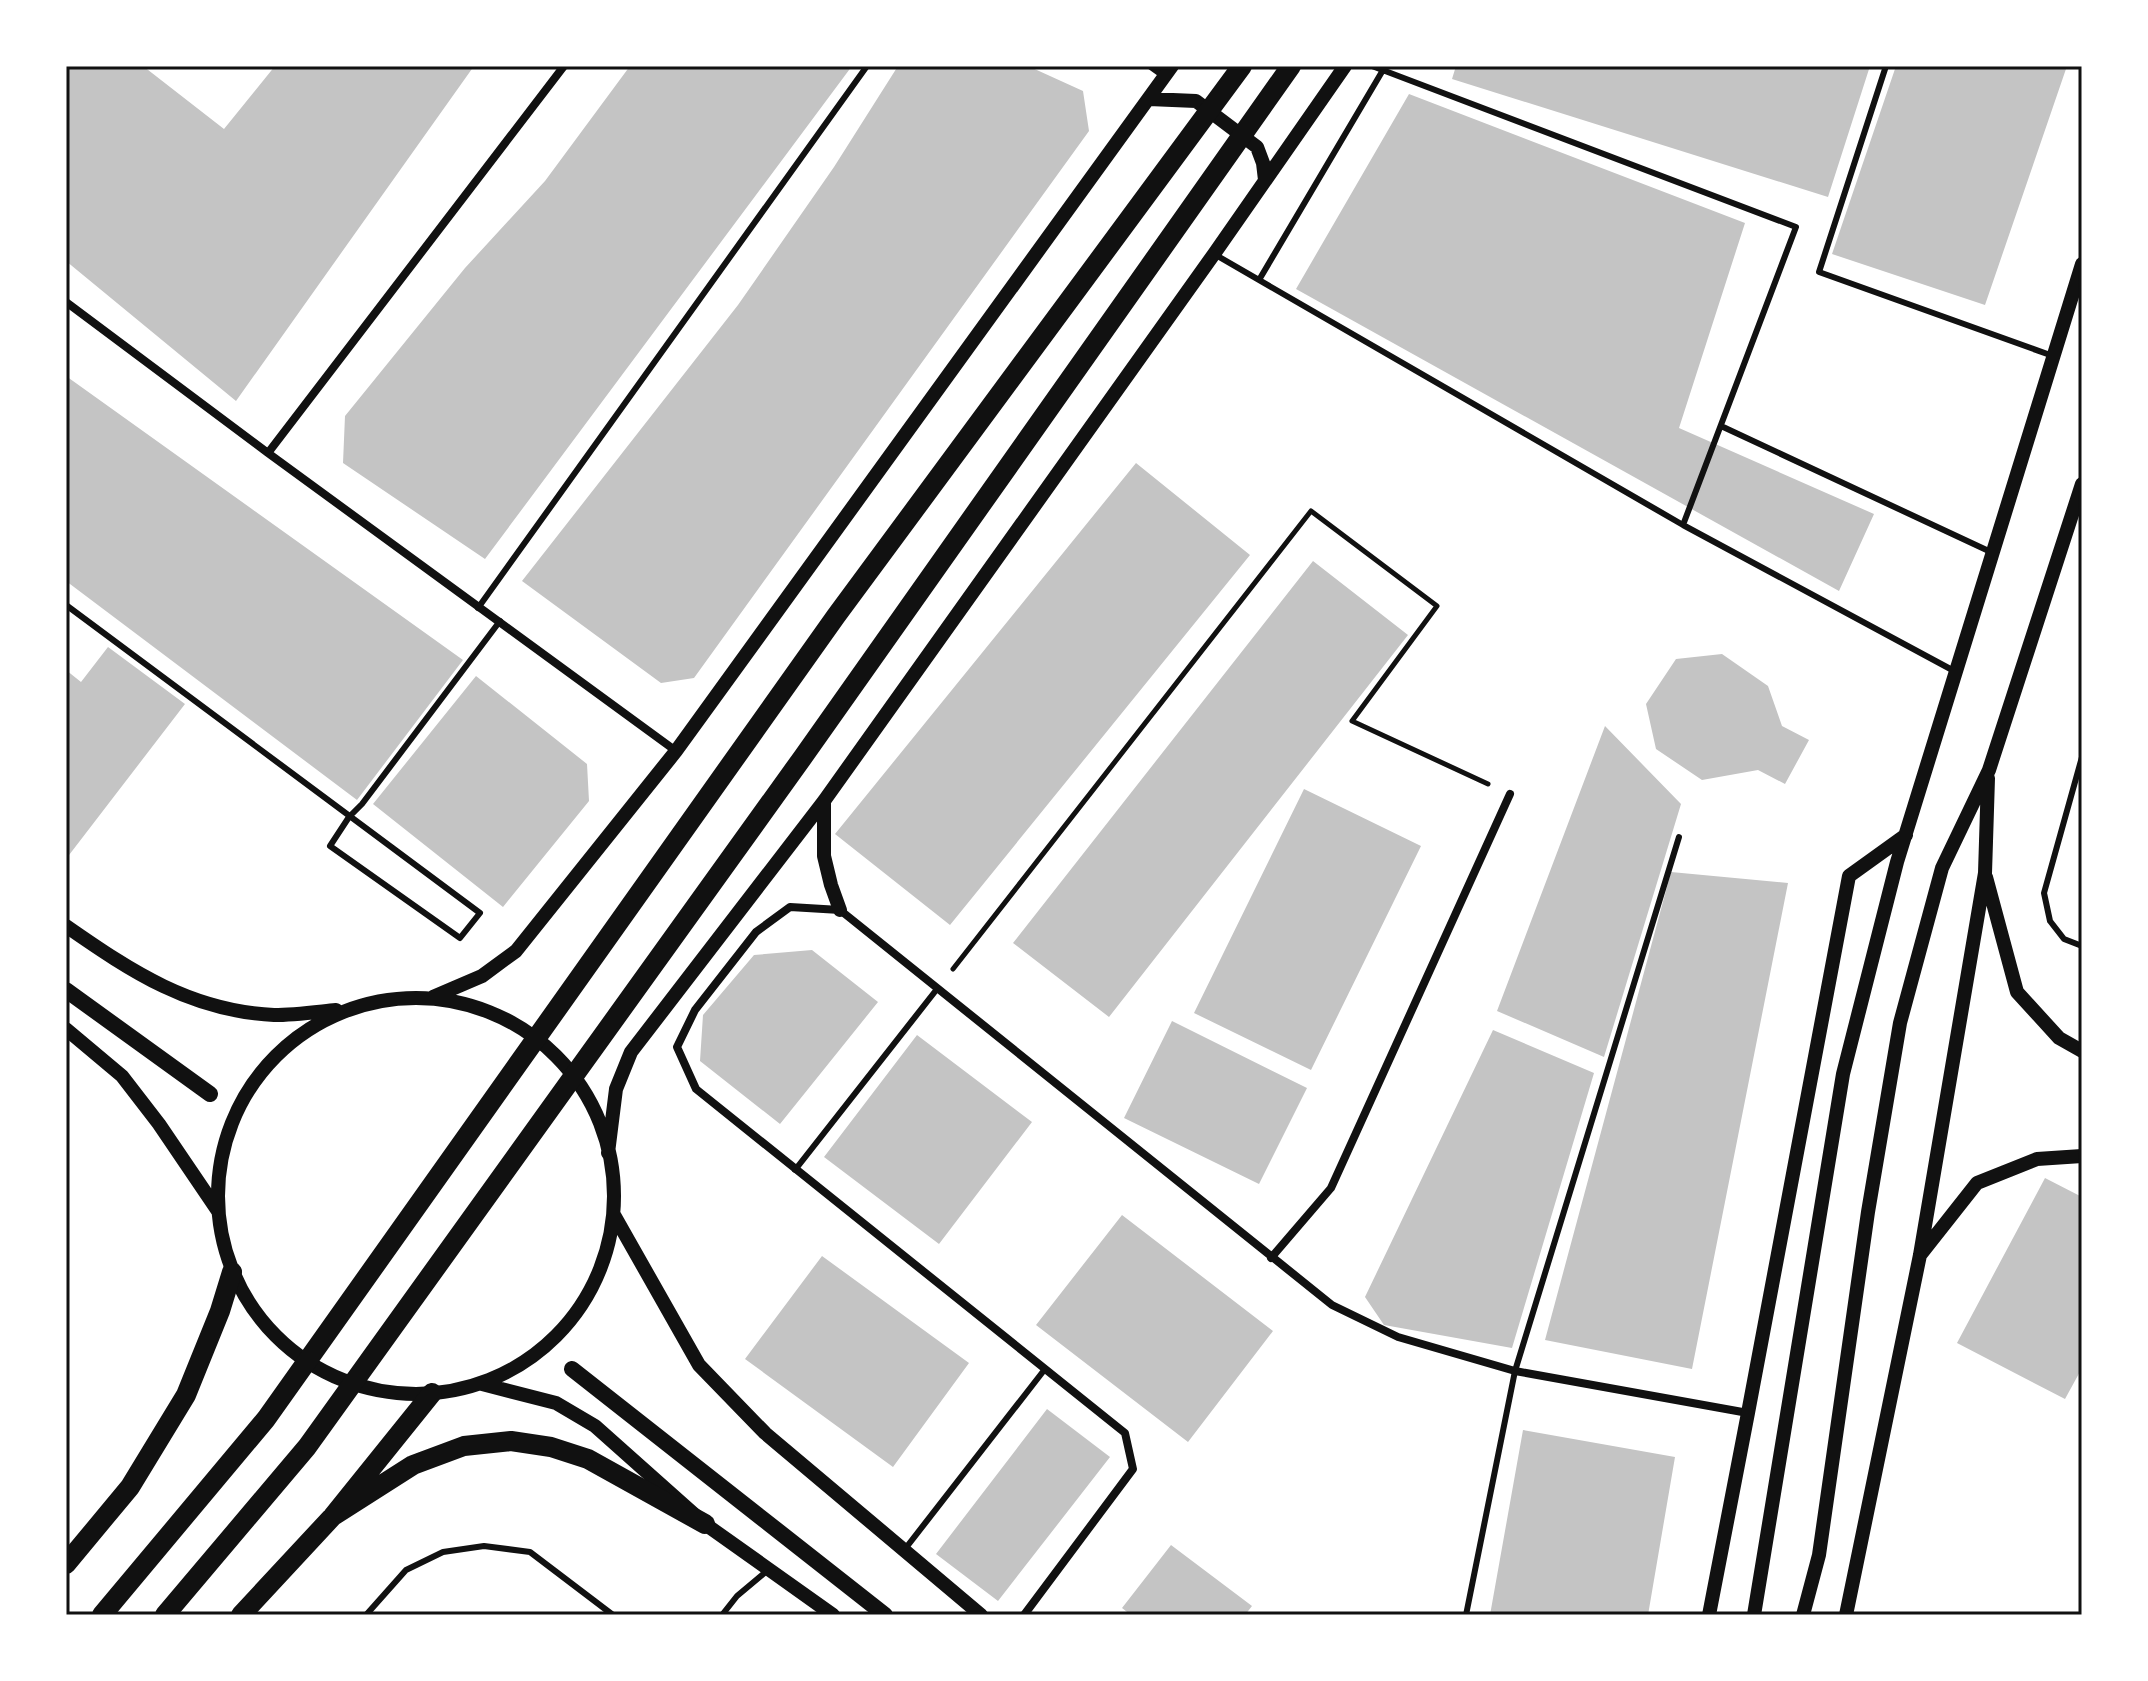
<svg xmlns="http://www.w3.org/2000/svg" width="2148" height="1681" font-family="'Open Sans',sans-serif">
	<style>
		.building { fill: #c4c4c4 }
		.lines { fill: none; stroke-linecap: round; stroke-linejoin: round }
		.path { stroke: #111; stroke-width: 5 }
		.service { stroke: #111; stroke-width: 6 }
		.minor { stroke: #111; stroke-width: 8 }
		.tertiary { stroke: #111; stroke-width: 14 }
		.secondary { stroke: #111; stroke-width: 16 }
		.primary { stroke: #111; stroke-width: 20 }
		.neatline { fill: none; stroke: #111; stroke-width: 3 }
	</style>
	<rect width="100%" height="100%" fill="#fff"/>
	<path class="building" d="M 66,66 L 143,66 L 224,129 L 275,66 L 474,66 L 236,401 L 66,261 Z
		M 630,66 L 852,66 L 485,559 L 343,463 L 345,416 L 465,268 L 545,181 Z
		M 898,66 L 1028,66 L 1083,91 L 1089,131 L 694,678 L 661,683 L 522,581 L 738,305 L 834,167 Z
		M 1456,66 L 1870,66 L 1828,197 L 1452,79 Z
		M 1896,66 L 2067,66 L 1985,305 L 1832,254 Z
		M 1409,94 L 1745,223 L 1679,428 L 1874,514 L 1839,591 L 1296,289 Z
		M 66,376 L 463,660 L 357,800 L 66,581 Z
		M 1136,463 L 1250,555 L 950,925 L 835,834 Z
		M 1313,561 L 1408,635 L 1109,1017 L 1013,943 Z
		M 108,647 L 185,704 L 66,859 L 66,670 L 81,682 Z
		M 1722,654 L 1768,686 L 1782,726 L 1809,740 L 1785,784 L 1758,770 L 1702,780 L 1656,749 L 1646,704 L 1676,659 Z
		M 476,676 L 587,764 L 589,801 L 503,907 L 373,804 Z
		M 1605,726 L 1681,804 L 1604,1057 L 1497,1011 Z
		M 1304,789 L 1421,846 L 1311,1070 L 1194,1013 Z
		M 1671,872 L 1788,883 L 1692,1369 L 1545,1340 Z
		M 812,950 L 878,1002 L 780,1124 L 700,1061 L 703,1015 L 754,955 Z
		M 1172,1021 L 1307,1088 L 1259,1184 L 1124,1118 Z
		M 1493,1030 L 1594,1073 L 1512,1348 L 1384,1325 L 1365,1297 Z
		M 917,1035 L 1032,1122 L 939,1244 L 824,1157 Z
		M 2045,1178 L 2082,1197 L 2082,1368 L 2065,1399 L 1957,1343 Z
		M 1122,1215 L 1273,1331 L 1188,1442 L 1036,1325 Z
		M 822,1256 L 969,1363 L 893,1467 L 745,1359 Z
		M 1047,1409 L 1110,1457 L 998,1601 L 936,1554 Z
		M 1523,1430 L 1675,1457 L 1648,1615 L 1490,1615 Z
		M 1171,1545 L 1252,1606 L 1245,1615 L 1131,1615 L 1122,1608 Z"/>
	<g class="lines">
		<path class="path" d="M 953,969 L 1311,511 L 1437,606 L 1352,721 L 1488,784"/>
		<path class="service" d="M 1372,66 L 1796,227 L 1683,525
			M 1886,66 L 1819,272 L 2053,356
			M 1214,254 L 1683,525 L 1956,672
			M 1259,280 L 1383,70
			M 1721,426 L 1993,553
			M 66,605 L 480,913 L 460,938 L 330,846 L 349,817 L 362,804 L 500,621
			M 478,608 L 867,66
			M 2082,757 L 2044,893 L 2050,921 L 2064,939 L 2082,946
			M 795,1170 L 937,989
			M 905,1549 L 1045,1369
			M 366,1615 L 406,1570 L 443,1552 L 484,1546 L 530,1552 L 613,1615
			M 722,1615 L 737,1596 L 768,1570
			M 1466,1615 L 1515,1371 L 1679,837"/>
		<path class="minor" d="M 1151,66 L 1165,76
			M 66,302 L 268,453 L 676,751
			M 268,453 L 564,66
			M 1271,1258 L 1331,1188 L 1510,794
			M 1024,1615 L 1133,1469 L 1125,1433 L 696,1089 L 677,1047 L 695,1010 L 756,932 L 790,907 L 840,910 L 1332,1305 L 1398,1337 L 1515,1371 L 1748,1413"/>
		<path class="tertiary" d="M 1149,99 L 1196,101 L 1257,147 L 1263,163 L 1265,180
			M 824,801 L 824,856 L 831,885 L 840,910
			M 1986,877 L 2017,992 L 2059,1038 L 2082,1051
			M 66,926 C 132,972 191,1011 274,1015 C 294,1015 316,1012 336,1010
			M 433,997 L 482,976 L 516,951 L 676,751 L 1172,66
			M218 1196a198 198 0 1 1 396 0a198 198 0 1 1-396 0Z
			M 66,1029 L 122,1076 L 159,1124 L 218,1211
			M 608,1153 L 616,1089 L 631,1052 L 824,801 L 1214,254 L 1345,66
			M 614,1215 L 699,1365 L 765,1433 L 981,1615
			M 1921,1254 L 1977,1183 L 2037,1159 L 2082,1156
			M 482,1384 L 556,1403 L 595,1426 L 705,1524 L 833,1615
			M 1709,1615 L 1748,1413 L 1849,876 L 1906,835
			M 1754,1615 L 1843,1074 L 1897,862 L 2082,264
			M 1803,1615 L 1819,1555 L 1868,1212 L 1900,1023 L 1942,868 L 1989,770 L 2082,484
			M 1846,1615 L 1920,1255 L 1985,873 L 1988,778"/>
		<path class="secondary" d="M 66,990 L 210,1094
			M 572,1369 L 885,1615"/>
		<path class="primary" d="M 333,1516 L 413,1465 L 464,1446 L 511,1441 L 551,1447 L 588,1459 L 705,1524
			M 66,1564 L 130,1487 L 186,1395 L 220,1311 L 232,1272
			M 102,1615 L 266,1419 L 836,616 L 1242,66
			M 165,1615 L 307,1447 L 803,757 L 1291,66
			M 241,1615 L 333,1516 L 432,1393"/>
	</g>
	<rect width="2148" height="1681" fill="none" stroke="#ffffff" stroke-width="136"/>
	<rect x="68" y="68" width="2012" height="1545" class="neatline"/>
</svg>
